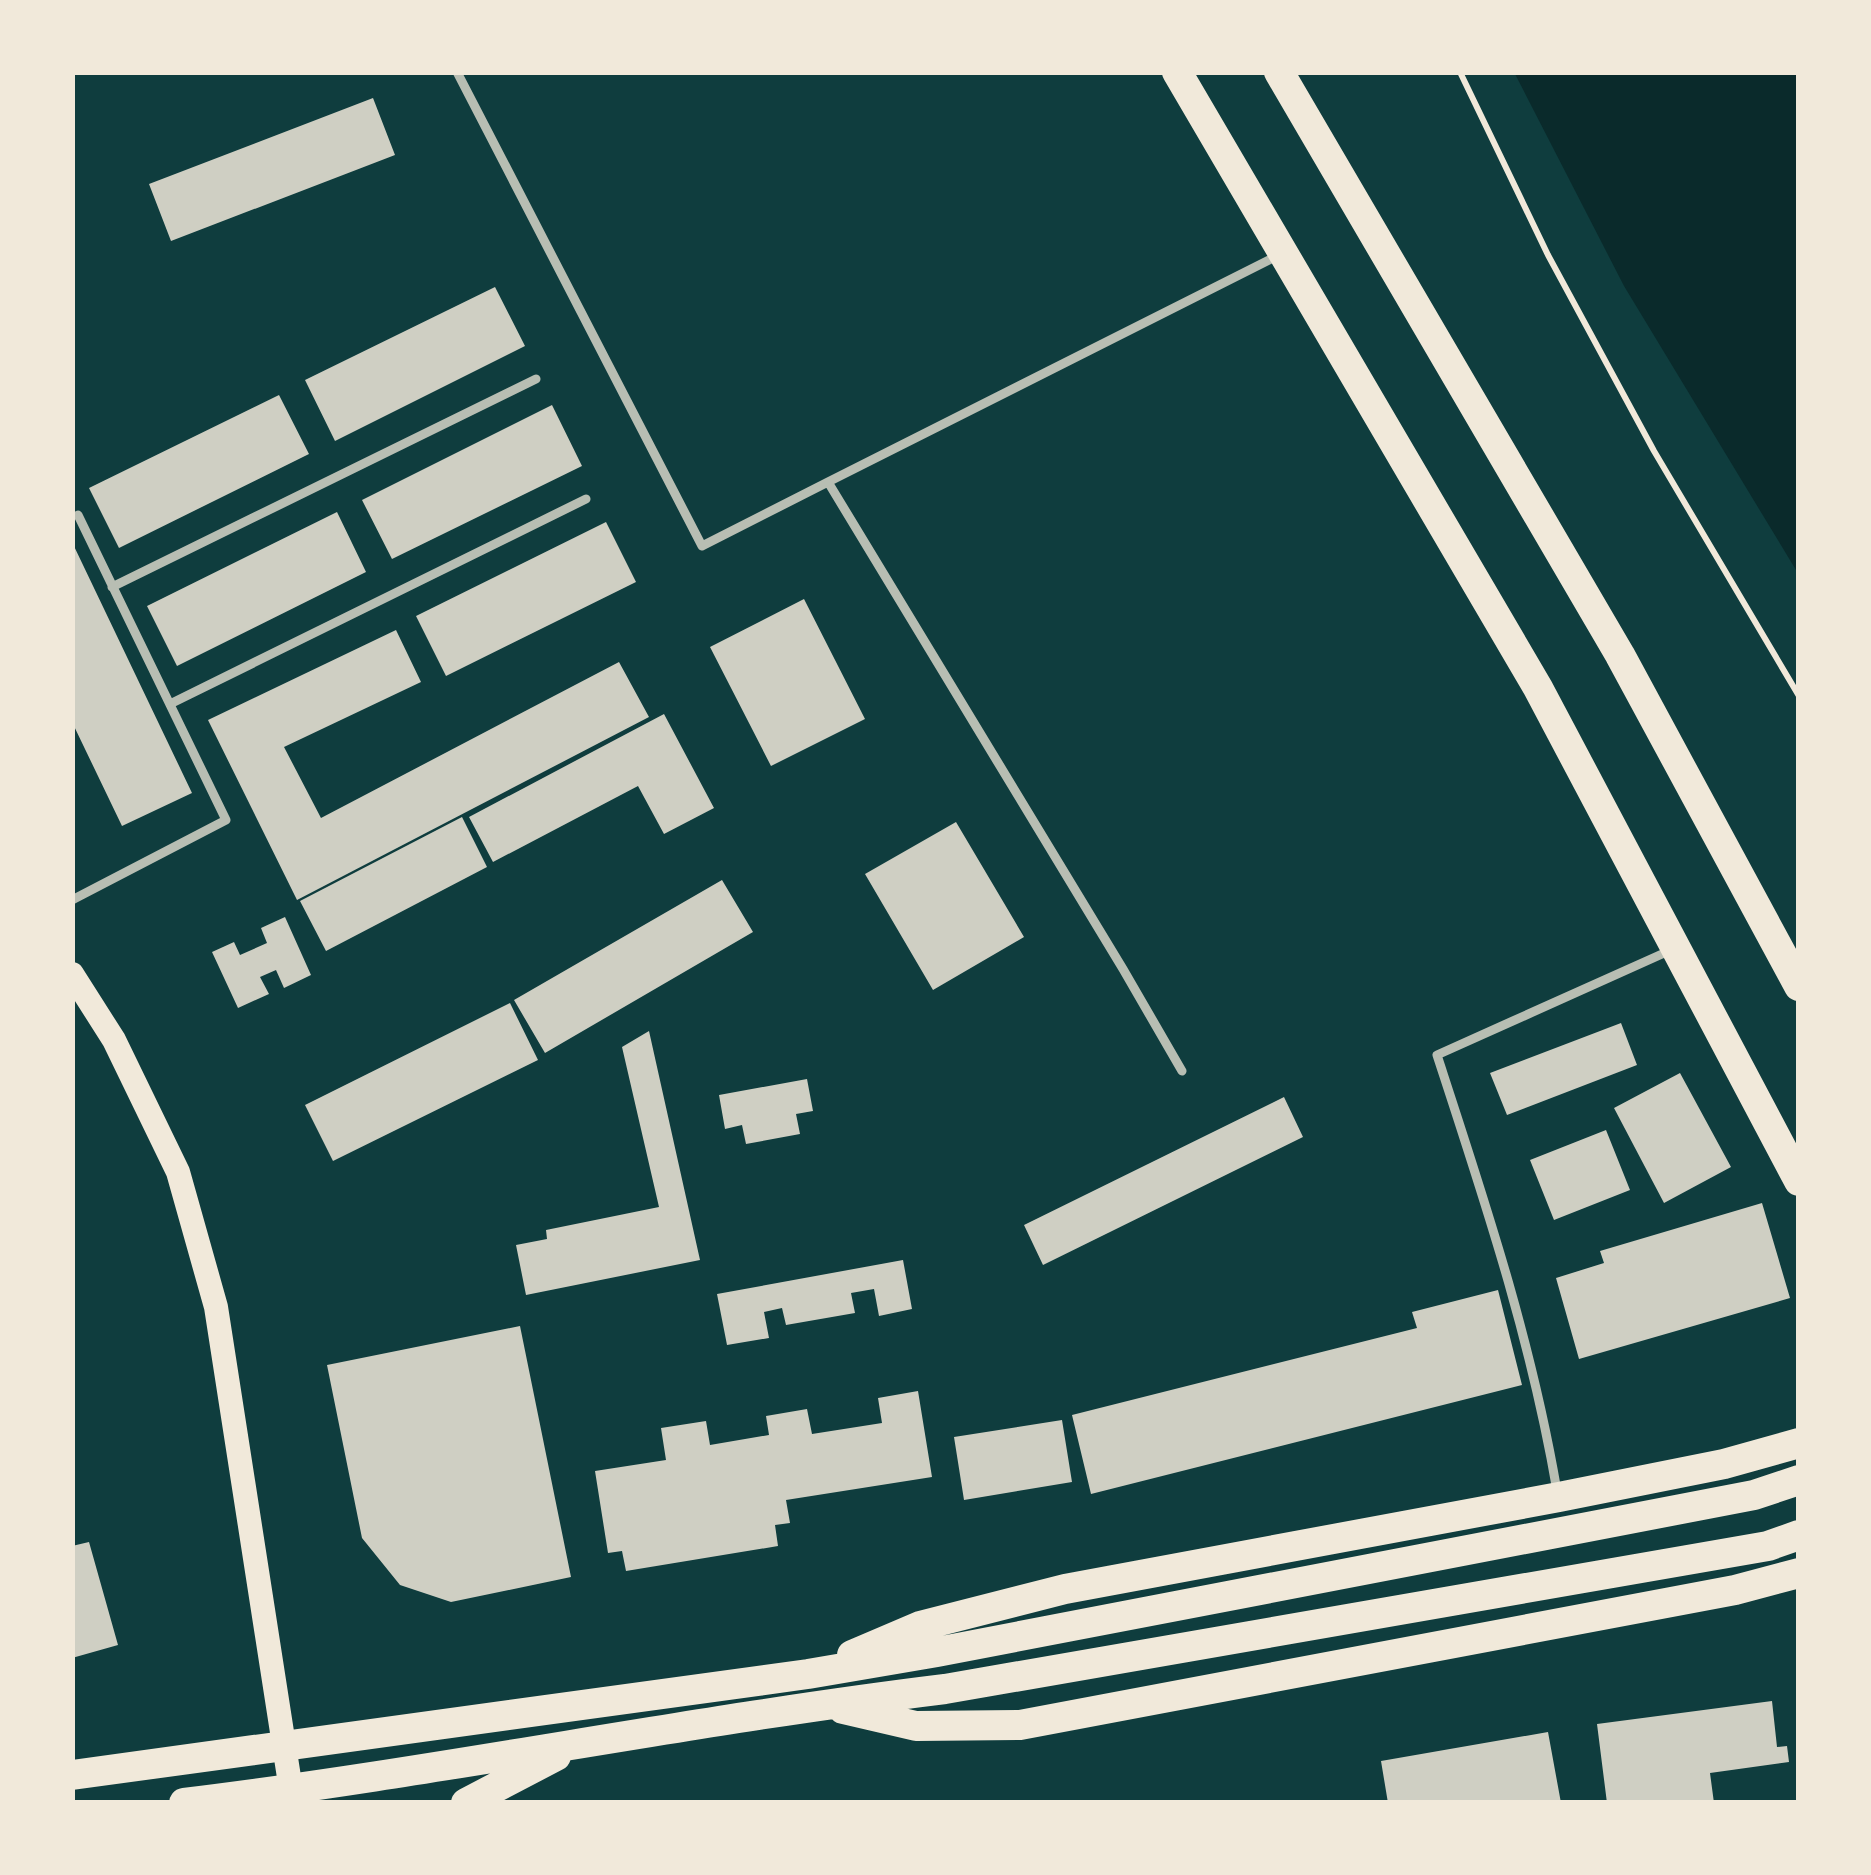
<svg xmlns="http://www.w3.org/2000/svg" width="1871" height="1875" font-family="Raleway,sans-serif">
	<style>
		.water { fill: #0a2a2b }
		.building { fill: #cfcfc3 }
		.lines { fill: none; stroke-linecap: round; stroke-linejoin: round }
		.path { stroke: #f1e9da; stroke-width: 6 }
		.service { stroke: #b8beb3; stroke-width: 9 }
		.secondary { stroke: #f1e9da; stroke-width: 24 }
		.primary { stroke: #f1e9da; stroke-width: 30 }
	</style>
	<rect width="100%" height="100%" fill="#0f3d3e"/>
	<path class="water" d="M 1514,72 L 1799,72 L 1799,575 L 1624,286 Z"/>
	<path class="building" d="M 373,98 L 395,155 L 171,241 L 149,184 Z
		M 495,287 L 525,346 L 335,441 L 305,380 Z
		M 279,395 L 309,454 L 119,548 L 89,488 Z
		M 552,405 L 582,466 L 392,559 L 362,500 Z
		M 337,512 L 366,572 L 177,666 L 147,606 Z
		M 606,522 L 636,582 L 446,676 L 416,616 Z
		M 72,542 L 192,793 L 122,826 L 72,722 Z
		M 804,599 L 865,719 L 771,766 L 710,647 Z
		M 396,630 L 421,682 L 284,747 L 321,818 L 619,662 L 649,717 L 297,900 L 208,720 Z
		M 664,714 L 714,808 L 664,834 L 638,786 L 493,862 L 469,817 Z
		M 462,817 L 487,867 L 326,951 L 300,901 Z
		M 956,822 L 1024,937 L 933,990 L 865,874 Z
		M 722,880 L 753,932 L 545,1053 L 514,1000 Z
		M 285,917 L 311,975 L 284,988 L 276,970 L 260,977 L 269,994 L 238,1008 L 212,952 L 234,942 L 240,955 L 267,943 L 261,928 Z
		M 510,1003 L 538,1060 L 333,1161 L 305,1105 Z
		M 1621,1023 L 1637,1065 L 1507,1115 L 1490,1073 Z
		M 649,1031 L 700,1260 L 526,1295 L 516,1245 L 547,1239 L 546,1230 L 659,1207 L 622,1047 Z
		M 1680,1073 L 1731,1167 L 1664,1203 L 1614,1108 Z
		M 807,1079 L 813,1111 L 796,1114 L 800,1134 L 746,1144 L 742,1125 L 725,1129 L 719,1095 Z
		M 1284,1097 L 1303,1137 L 1043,1265 L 1024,1225 Z
		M 1606,1130 L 1630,1190 L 1554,1220 L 1530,1160 Z
		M 1762,1203 L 1790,1298 L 1579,1359 L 1556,1278 L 1604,1263 L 1600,1251 Z
		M 903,1260 L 912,1309 L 879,1316 L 874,1289 L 851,1293 L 855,1313 L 786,1325 L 782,1308 L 764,1312 L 769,1338 L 727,1345 L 717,1294 Z
		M 1498,1290 L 1522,1385 L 1091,1494 L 1072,1415 L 1417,1328 L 1412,1312 Z
		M 520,1326 L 571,1577 L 451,1602 L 400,1585 L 362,1538 L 327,1365 Z
		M 918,1391 L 932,1477 L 786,1500 L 790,1523 L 775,1525 L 778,1546 L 626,1571 L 622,1551 L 608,1553 L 595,1471 L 666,1460 L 661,1428 L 706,1421 L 710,1445 L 769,1435 L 766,1416 L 807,1409 L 812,1434 L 882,1423 L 878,1398 Z
		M 1062,1420 L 1072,1482 L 964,1500 L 954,1437 Z
		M 89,1542 L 118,1645 L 72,1658 L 72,1546 Z
		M 1772,1701 L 1777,1747 L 1787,1746 L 1789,1762 L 1710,1773 L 1714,1803 L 1607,1803 L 1597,1724 Z
		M 1548,1732 L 1561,1803 L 1388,1803 L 1381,1761 Z"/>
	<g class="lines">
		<path class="path" d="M 1460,72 L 1548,255 L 1654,451 L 1799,696"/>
		<path class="service" d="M 457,72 L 702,546 L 828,482
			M 112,587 L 536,379
			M 170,704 L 586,499
			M 72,900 L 226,820 L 78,515
			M 1182,1071 L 1123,969 L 828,482 L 1281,254
			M 1557,1491 C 1531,1339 1485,1202 1437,1055 L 1671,950"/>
		<path class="secondary" d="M 72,974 L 114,1040 L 178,1172 L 216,1307 L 293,1803"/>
		<path class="primary" d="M 1177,72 L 1538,688 L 1799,1181
			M 1279,72 L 1620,655 L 1799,986
			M 852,1655 L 920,1626 L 1065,1589 L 1559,1497 L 1724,1464 L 1799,1443
			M 843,1709 L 916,1726 L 1020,1725 L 1735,1590 L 1799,1573
			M 72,1775 L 808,1674 L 937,1652 L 1754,1495 L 1799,1480
			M 184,1803 C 439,1772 691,1720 945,1689 L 1768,1546 L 1799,1535
			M 466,1803 L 556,1756"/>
	</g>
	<rect width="1871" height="1875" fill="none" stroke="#f1e9da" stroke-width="150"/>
</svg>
